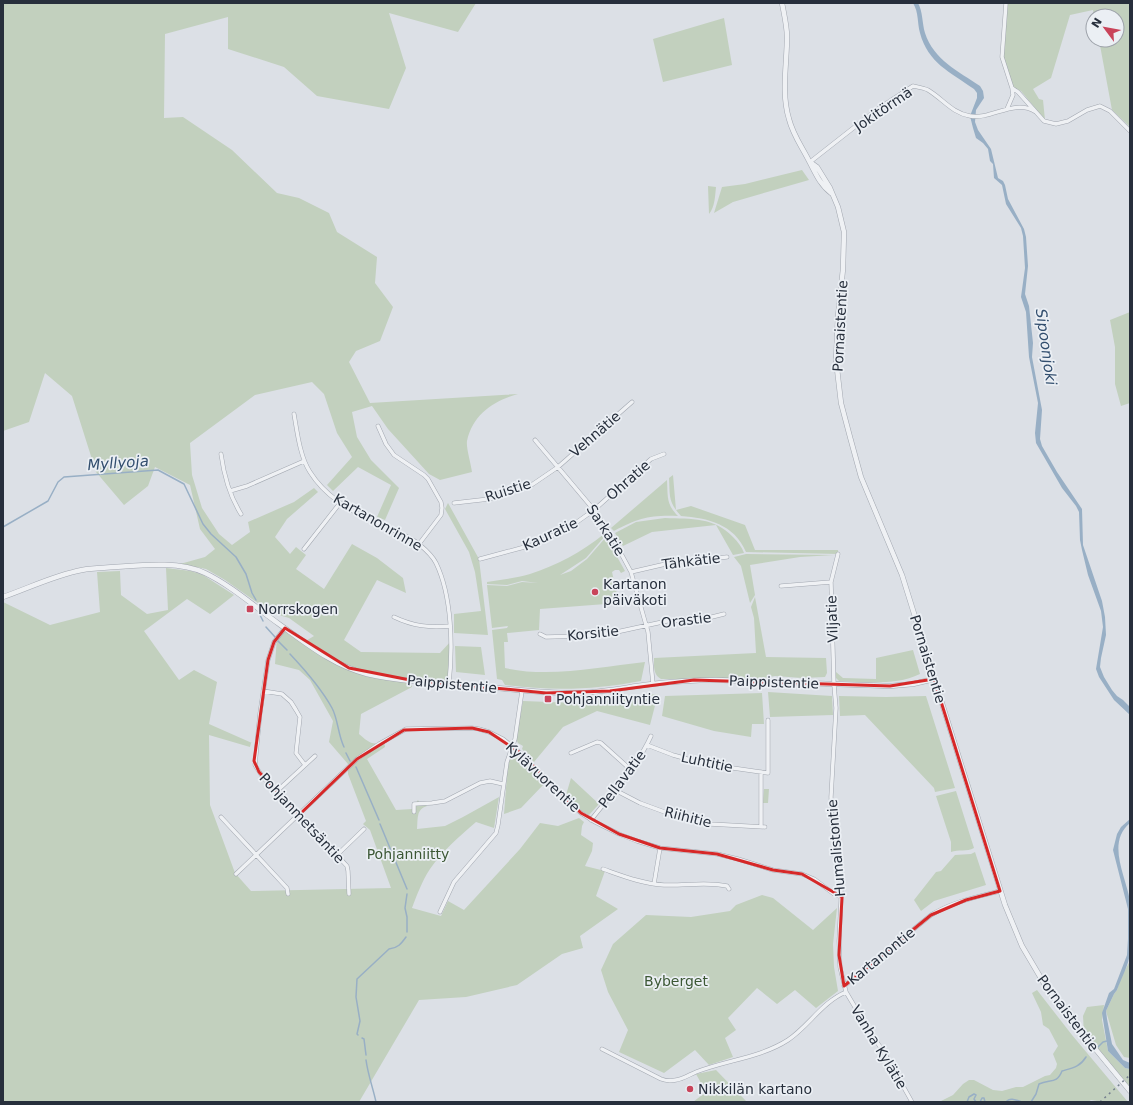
<svg xmlns="http://www.w3.org/2000/svg" width="1133" height="1105" font-family="'DejaVu Sans',sans-serif">
	<style>
		.green { fill: #c2d0be }
		.water { fill: #98afc5 }
		.lines { fill: none; stroke-linecap: round; stroke-linejoin: round }
		.stream { stroke: #98afc5; stroke-width: 1.5 }
		.minor-casing { stroke: #a2a7b0; stroke-width: 4.5 }
		.tertiary-casing { stroke: #a2a7b0; stroke-width: 5.5 }
		.minor { stroke: #eff1f4; stroke-width: 3.5 }
		.tertiary { stroke: #eff1f4; stroke-width: 4.5 }
		.rail { stroke: #76808f; stroke-width: 1.5; stroke-dasharray: 2 4; stroke-linecap: butt }
		.marked { fill: none; stroke: #d62828; stroke-width: 3; stroke-linejoin: round }
		.poi-dot { fill: #c9445a; stroke: #ebeff4; stroke-width: 1.5 }
		.labels { text-anchor: middle; stroke-width: 3.5; stroke-linejoin: round; paint-order: stroke }
		.street-label { font-size: 14px; fill: #272f3c; stroke: #ebeff4 }
		.poi-label { font-size: 14px; fill: #272f3c; stroke: #ebeff4; text-anchor: start }
		.park-label { font-size: 14px; fill: #3b5734; stroke: #ebeff4 }
		.water-label { font-size: 15px; font-style: italic; fill: #324e6e; stroke: #ebeff4 }
	</style>
	<rect width="100%" height="100%" fill="#dce0e6"/>
	<path class="green" d="M 3,3 L 476,3 L 458,32 L 389,13 L 406,68 L 389,109 L 317,96 L 284,67 L 228,49 L 228,17 L 165,34 L 164,118 L 183,117 L 232,150 L 277,193 L 299,198 L 329,213 L 337,232 L 377,257 L 375,283 L 393,307 L 380,341 L 356,351 L 349,362 L 370,403 L 518,394 C 494,401 473,414 467,441 C 466,448 471,464 472,472 L 440,480 L 429,474 L 388,429 L 372,406 L 352,412 L 357,437 L 371,460 L 399,488 L 385,520 L 377,517 L 391,485 L 358,467 L 333,491 L 327,485 L 352,457 L 337,433 L 324,394 L 312,382 L 255,395 L 190,443 L 192,475 L 202,508 L 219,534 L 232,545 L 250,532 L 248,522 L 294,502 L 314,488 L 318,492 L 287,519 L 275,537 L 290,554 L 296,547 L 306,555 L 296,569 L 324,589 L 352,544 L 377,558 L 403,578 L 406,593 L 377,580 L 344,640 L 361,652 L 440,653 L 451,641 L 449,683 L 410,681 L 412,687 L 361,714 L 359,734 C 367,741 373,747 384,741 L 385,747 L 367,759 L 396,810 L 412,809 L 418,800 L 419,802 L 423,802 L 427,806 C 416,809 418,819 417,829 L 445,826 L 463,817 L 499,797 L 494,828 L 476,822 C 460,836 442,851 430,869 C 422,881 417,895 412,908 L 441,916 L 448,901 L 464,910 L 520,849 L 540,823 L 558,826 L 579,818 L 584,822 L 582,826 L 581,835 L 593,843 L 592,851 L 585,866 L 605,871 L 596,896 L 618,909 L 580,936 L 583,948 L 562,954 L 517,985 L 466,997 L 419,1000 L 359,1102 L 3,1102 L 3,602 L 50,625 L 100,612 L 97,572 L 120,571 L 121,595 L 147,614 L 168,610 L 166,568 L 191,571 L 203,575 L 234,595 L 210,614 L 187,599 L 144,631 L 179,680 L 194,670 L 217,682 L 209,724 L 252,743 L 251,743 L 250,747 L 209,735 L 210,805 L 235,873 L 251,891 L 391,888 L 370,830 L 363,824 L 366,821 L 348,774 L 348,764 L 329,742 L 333,721 L 310,680 L 299,670 L 275,664 L 277,637 L 285,628 L 304,642 L 314,636 L 289,618 L 272,613 L 225,580 L 206,569 L 180,564 L 205,557 L 215,549 L 200,529 L 190,485 L 155,467 L 148,486 L 124,505 L 96,472 L 72,396 L 45,373 L 29,422 L 3,431 Z
		M 1006,3 L 1130,3 L 1130,127 L 1112,110 L 1099,40 L 1117,40 L 1117,16 L 1094,16 L 1093,10 L 1070,15 L 1051,78 L 1033,89 L 1039,99 L 1043,100 L 1045,120 L 1021,91 L 1012,88 L 1002,57 Z
		M 724,18 L 732,65 L 663,82 L 653,39 Z
		M 802,170 L 809,180 L 733,202 L 714,213 L 722,187 L 745,184 Z
		M 708,186 L 716,187 C 715,196 715,207 709,214 Z
		M 1130,312 L 1130,403 L 1121,406 L 1115,384 L 1115,347 L 1110,320 Z
		M 673,475 L 676,510 L 691,506 L 745,525 L 755,550 L 838,550 L 838,554 L 746,552 C 734,524 708,518 681,516 C 668,502 670,496 669,478 Z
		M 667,480 C 668,497 666,504 678,516 C 649,515 639,518 614,531 L 611,528 Z
		M 448,503 L 479,559 L 488,635 L 454,633 L 454,614 L 481,611 L 475,572 L 469,552 L 445,509 Z
		M 665,518 C 692,519 714,517 733,537 C 738,542 742,547 744,553 L 733,555 L 716,525 L 652,532 L 623,546 L 615,533 L 636,522 Z
		M 604,534 L 605,536 L 586,558 L 560,575 L 571,571 L 587,559 L 606,537 L 625,571 L 621,573 L 619,570 L 615,570 L 612,572 L 619,603 L 540,609 L 539,630 L 507,633 L 508,642 L 504,642 L 505,668 C 550,678 599,667 645,662 L 641,681 C 594,690 552,691 505,685 L 502,680 L 497,679 L 492,630 L 507,628 L 508,626 L 492,628 L 487,585 L 507,586 L 522,582 L 538,583 L 522,581 L 507,585 L 487,584 L 487,582 C 501,580 516,578 530,574 C 557,565 582,552 604,534 Z
		M 746,554 L 834,555 L 800,557 L 750,565 L 755,595 L 750,603 L 741,566 L 734,557 Z
		M 755,597 L 766,657 L 826,658 L 827,673 L 825,677 L 802,678 L 775,676 L 759,679 L 661,679 C 653,675 654,666 654,658 L 756,653 L 754,618 L 751,607 Z
		M 455,646 L 481,647 L 485,675 L 456,672 Z
		M 913,650 L 920,674 C 895,686 865,682 839,681 L 836,678 L 836,672 L 843,678 L 876,679 L 876,658 Z
		M 768,692 L 832,696 L 833,715 L 770,717 Z
		M 762,693 L 764,724 L 752,724 L 751,737 L 714,731 L 662,716 L 665,696 Z
		M 658,694 L 650,725 L 597,711 L 563,727 L 534,762 L 522,749 L 523,746 L 518,743 L 516,739 L 523,701 L 575,703 Z
		M 839,696 L 886,697 L 926,696 L 955,788 L 935,792 L 934,788 L 865,715 L 840,716 Z
		M 514,755 L 524,762 L 544,784 L 521,808 L 504,814 L 508,762 L 512,756 Z
		M 571,778 L 599,804 L 589,815 L 582,811 L 566,795 Z
		M 764,789 L 769,789 L 768,803 L 763,803 Z
		M 956,791 L 974,848 C 967,852 958,849 951,852 L 951,842 L 936,796 Z
		M 975,852 L 986,885 L 934,901 L 921,911 L 914,900 L 936,872 L 941,871 L 955,855 L 971,854 Z
		M 762,895 L 773,898 L 813,930 L 837,908 L 833,944 L 834,967 L 838,991 L 816,1008 L 795,990 L 777,1004 L 757,988 L 728,1018 L 736,1030 L 725,1038 L 733,1057 L 709,1065 L 695,1050 L 664,1073 L 619,1052 L 628,1030 L 608,992 L 601,970 L 613,944 L 646,915 L 691,917 L 730,911 L 736,905 Z
		M 1130,961 L 1130,1058 L 1124,1057 L 1116,1045 L 1106,1011 L 1114,994 L 1117,990 L 1121,977 Z
		M 1037,990 L 1072,1035 L 1128,1102 L 1103,1102 L 1091,1100 L 1088,1102 L 939,1102 L 953,1095 L 963,1084 L 969,1080 L 974,1080 L 993,1090 L 1002,1091 L 1016,1087 L 1023,1087 L 1045,1076 L 1050,1075 L 1056,1068 L 1057,1064 L 1053,1054 L 1058,1046 L 1049,1029 L 1043,1025 L 1041,1012 L 1032,993 Z
		M 1104,1005 L 1102,1020 L 1108,1051 L 1125,1068 L 1130,1069 L 1130,1091 L 1084,1035 L 1083,1016 L 1087,1007 Z
		M 716,1070 L 747,1102 L 693,1102 L 706,1092 L 696,1074 Z"/>
	<path class="water" d="M 913,3 L 918,3 C 923,12 922,23 925,33 C 934,60 958,71 980,86 L 983,91 L 984,98 L 976,110 L 975,122 L 978,130 L 991,149 L 998,178 L 1003,181 L 1005,185 L 1008,199 L 1024,229 L 1026,237 L 1028,266 L 1025,294 L 1029,306 L 1033,343 L 1032,357 L 1042,410 L 1040,439 L 1042,446 L 1057,472 L 1082,509 L 1083,545 L 1102,601 L 1105,617 L 1106,635 L 1101,658 L 1100,667 L 1104,677 L 1112,690 L 1117,696 L 1123,700 L 1130,707 L 1130,715 L 1114,700 L 1099,677 L 1096,669 L 1103,627 L 1101,611 L 1088,575 L 1082,550 L 1080,540 L 1079,512 L 1076,506 L 1062,488 L 1036,443 L 1035,433 L 1038,403 L 1029,357 L 1026,312 L 1021,297 L 1025,268 L 1023,236 L 1021,228 L 1006,204 L 1002,185 L 994,178 L 993,164 L 990,161 L 988,149 L 983,143 L 976,138 L 973,128 L 970,116 L 977,98 L 977,93 L 974,89 C 950,72 928,63 920,33 C 917,22 919,13 913,3 Z
		M 1130,819 L 1130,823 C 1106,843 1126,876 1130,901 C 1132,913 1131,939 1130,953 C 1129,964 1121,979 1117,990 L 1114,994 L 1106,1011 L 1107,1019 L 1112,1044 L 1123,1060 L 1130,1063 L 1130,1069 L 1125,1068 L 1108,1051 L 1102,1013 L 1109,993 L 1114,989 L 1127,955 L 1128,939 L 1128,909 L 1113,850 L 1117,834 L 1121,827 Z"/>
	<g class="lines">
		<path class="stream" d="M 3,527 L 48,501 L 58,482 L 64,477 L 158,470 L 184,484 L 203,524 L 211,534 L 236,557 L 246,574 L 252,593 L 256,600
			M 260,615 L 263,621
			M 266,627 L 275,637
			M 278,641 L 287,650
			M 290,654 C 306,671 321,688 332,708 C 338,719 338,735 344,747
			M 346,753 L 350,761
			M 356,767 L 379,820
			M 380,824 L 407,889
			M 407,894 L 405,908 L 407,917 L 407,932
			M 358,1035 L 357,1034 L 360,1021 L 356,997 L 357,979 L 389,949 C 398,948 401,944 406,937
			M 362,1038 L 364,1039 L 366,1055
			M 1098,1047 L 1103,1042 L 1107,1041
			M 366,1060 C 368,1075 373,1088 376,1102
			M 967,1102 L 969,1097 L 974,1094 L 976,1095 L 974,1099 L 976,1102
			M 980,1102 L 982,1098 L 984,1098 L 985,1102
			M 1006,1102 C 1010,1097 1016,1100 1022,1102
			M 1031,1102 L 1036,1094 L 1039,1084 C 1050,1079 1057,1084 1062,1071 C 1072,1068 1080,1067 1086,1057"/>
		<defs>
			<path id="minor" d="M 1006,3 L 1002,57 L 1012,88 L 1018,92 L 1044,121 L 1056,124 L 1068,121 L 1087,110 L 1100,106 L 1110,111 L 1130,131
				M 1007,109 L 1013,95 L 1012,88
				M 810,162 L 875,111 L 913,86 C 918,87 924,88 928,90 C 943,99 952,113 970,116 C 992,120 1014,98 1036,112
				M 294,414 C 297,431 300,457 310,472 C 325,496 349,510 374,522 C 388,528 409,535 420,545 C 426,550 433,557 436,563 C 452,596 453,647 449,683
				M 378,426 L 386,444 L 394,455 L 424,475 L 428,479 L 441,502 L 442,508 L 441,515 L 419,544
				M 535,440 L 594,510 L 610,533 L 631,572 L 648,632 L 653,684
				M 221,454 C 224,476 229,495 241,514
				M 230,491 L 247,486 L 304,461
				M 454,503 L 489,499 L 533,484 L 558,467 L 632,402
				M 304,549 L 340,503
				M 838,554 L 831,582 L 834,685 L 836,708 L 831,797 L 832,824 L 841,878 L 841,901 L 839,941 L 840,967 L 846,992 L 868,1029 L 885,1054 L 912,1102
				M 480,559 L 532,545 L 570,527 L 594,510 L 651,459 L 664,454
				M 631,572 L 670,563 L 727,557
				M 781,586 L 831,582
				M 394,617 C 413,626 429,628 450,626
				M 285,628 L 274,642 L 268,660 L 260,713 L 255,765 C 266,785 285,800 300,816 C 316,832 331,849 347,866 L 348,871 L 349,894
				M 540,634 L 546,637 L 583,636 L 612,633 L 667,621 L 708,618 L 724,614
				M 263,691 L 282,694 L 291,702 L 296,710 L 300,717 L 296,753 L 305,765
				M 647,745 L 673,755 L 705,764 L 768,773 L 768,720
				M 571,753 L 597,742 L 601,743 L 631,770
				M 761,772 L 761,827
				M 615,790 L 640,803 L 670,814 L 710,824 L 765,827
				M 276,792 L 315,756
				M 414,812 L 414,804 L 432,803 L 445,801 L 480,783 L 490,781 L 503,784
				M 221,817 L 287,888 L 288,894
				M 591,820 C 612,793 637,767 651,736
				M 337,855 L 364,829
				M 603,869 C 623,876 643,884 664,885 C 685,886 706,881 727,886 L 729,889
				M 236,874 L 357,759 L 379,744 L 406,729 L 472,728 L 479,729 L 489,732 L 503,739 L 519,752 L 562,797 L 581,813 L 595,822 L 619,834 L 637,841 L 660,848 L 717,854 L 738,859 L 773,870 L 802,874 L 814,879 L 834,894 L 841,897
				M 654,884 L 660,848
				M 440,912 L 454,882 L 496,833 L 498,825 L 507,762 L 515,739 L 522,691
				M 844,986 L 931,915 C 952,902 976,897 1000,891
				M 602,1049 L 661,1079 C 666,1081 671,1081 676,1080 C 683,1079 689,1075 696,1072 C 726,1060 760,1058 788,1040 C 809,1026 822,1002 846,992"/>
			<path id="tertiary" d="M 782,3 C 784,14 787,26 787,37 C 787,63 781,93 789,119 C 793,135 802,147 809,161 C 815,172 820,185 831,193
				M 810,162 L 817,167 L 830,188 L 838,207 L 844,232 L 843,269 L 838,316 L 836,360 L 841,403 L 850,437 L 861,477 L 902,575 L 1005,905 L 1022,946 L 1045,985 L 1060,1006 L 1130,1091
				M 3,597 C 29,588 55,575 82,570 C 93,568 104,568 115,567 C 143,565 179,561 205,573 C 232,586 255,607 279,624 C 307,644 334,666 367,674 C 402,682 440,683 476,686 C 511,689 545,694 581,693 C 602,692 623,688 644,685 C 668,682 692,680 716,680 L 890,686 L 913,684 L 934,679"/>
		</defs>
		<use href="#minor" class="minor-casing"/>
		<use href="#tertiary" class="tertiary-casing"/>
		<use href="#minor" class="minor"/>
		<use href="#tertiary" class="tertiary"/>
		<path class="rail" d="M 1100,1102 L 1130,1075"/>
	</g>
	<path class="marked" d="M 285,628 L 349,668 L 410,680 L 546,693 L 610,691 L 694,680 L 890,686 L 934,679 L 1000,891 L 966,900 L 931,915 L 844,986 L 839,955 L 842,897 L 802,874 L 773,870 L 717,854 L 660,848 L 619,834 L 581,813 L 519,752 L 489,732 L 472,728 L 404,730 L 357,759 L 299,815 L 259,772 L 254,761 L 268,660 L 274,642 Z"/>
	<g class="poi-dot">
		<circle cx="595" cy="592" r="4"/>
		<rect x="246" y="605" width="8" height="8" rx="2"/>
		<rect x="544" y="695" width="8" height="8" rx="2"/>
		<circle cx="690" cy="1089" r="4"/>
	</g>
	<g class="labels">
		<g class="street-label">
			<text transform="translate(883 109) rotate(-34)" y="5">Jokitörmä</text>
			<text transform="translate(840 326) rotate(-87)" y="5">Pornaistentie</text>
			<text transform="translate(595 434) rotate(-41)" y="5">Vehnätie</text>
			<text transform="translate(628 480) rotate(-41)" y="5">Ohratie</text>
			<text transform="translate(508 490) rotate(-18)" y="5">Ruistie</text>
			<text transform="translate(378 522) rotate(30)" y="5">Kartanonrinne</text>
			<text transform="translate(606 530) rotate(57)" y="5">Sarkatie</text>
			<text transform="translate(550 534) rotate(-25)" y="5">Kauratie</text>
			<text transform="translate(691 561) rotate(-7)" y="5">Tähkätie</text>
			<text transform="translate(832 619) rotate(-92)" y="5">Viljatie</text>
			<text transform="translate(686 620) rotate(-7)" y="5">Orastie</text>
			<text transform="translate(593 633) rotate(-6)" y="5">Korsitie</text>
			<text transform="translate(928 659) rotate(73)" y="5">Pornaistentie</text>
			<text transform="translate(774 682) rotate(2)" y="5">Paippistentie</text>
			<text transform="translate(452 684) rotate(5)" y="5">Paippistentie</text>
			<text transform="translate(707 762) rotate(12)" y="5">Luhtitie</text>
			<text transform="translate(543 777) rotate(43)" y="5">Kylävuorentie</text>
			<text transform="translate(622 779) rotate(-53)" y="5">Pellavatie</text>
			<text transform="translate(688 817) rotate(14)" y="5">Riihitie</text>
			<text transform="translate(302 818) rotate(47)" y="5">Pohjanmetsäntie</text>
			<text transform="translate(836 848) rotate(-95)" y="5">Humalistontie</text>
			<text transform="translate(881 956) rotate(-39)" y="5">Kartanontie</text>
			<text transform="translate(1068 1013) rotate(53)" y="5">Pornaistentie</text>
			<text transform="translate(879 1047) rotate(59)" y="5">Vanha Kylätie</text>
		</g>
		<g class="poi-label">
			<text x="603" y="589">Kartanon<tspan x="603" dy="16">päiväkoti</tspan></text>
			<text x="258" y="614">Norrskogen</text>
			<text x="556" y="704">Pohjanniityntie</text>
			<text x="698" y="1094">Nikkilän kartano</text>
		</g>
		<g class="park-label">
			<text x="408" y="859">Pohjanniitty</text>
			<text x="676" y="986">Byberget</text>
		</g>
		<g class="water-label">
			<text transform="translate(1046 347) rotate(82)" y="5">Sipoonjoki</text>
			<text transform="translate(118 463) rotate(-4)" y="5">Myllyoja</text>
		</g>
	</g>
	<rect width="1133" height="1105" fill="none" stroke="#272f3c" stroke-width="8"/>
	<g transform="translate(1105 28) rotate(302)"><circle r="19" fill="#ebeff4" stroke="#9da2aa"/>
	<path d="M0-3L7 15L0 10L-7 15Z" fill="#c9445a"/>
	<text y="-6" font-size="11" font-weight="bold" text-anchor="middle" fill="#272f3c">N</text>
	</g>
</svg>
